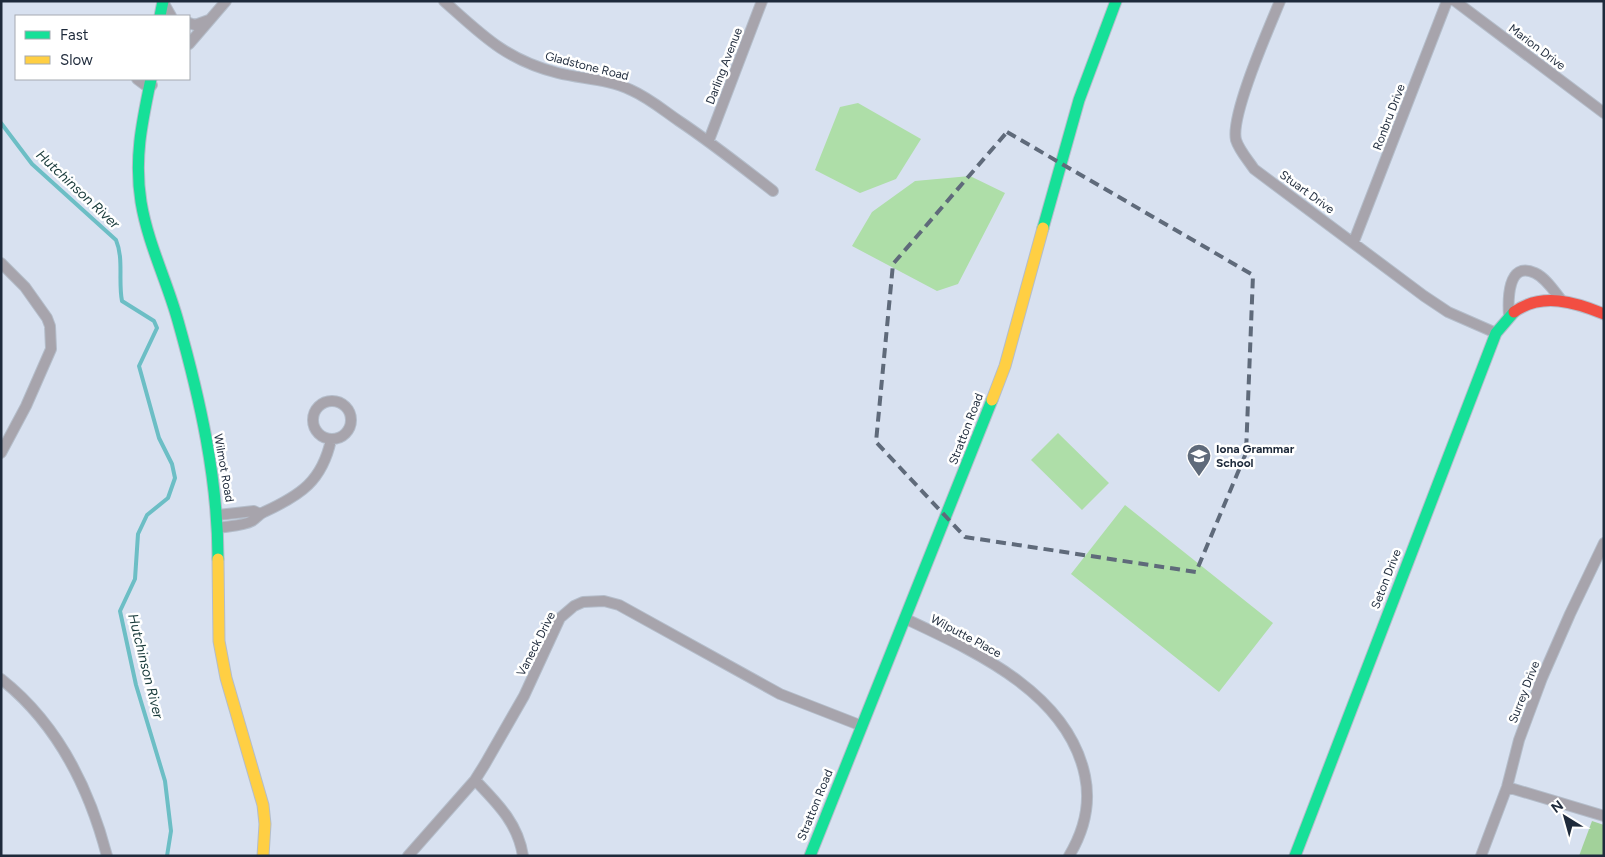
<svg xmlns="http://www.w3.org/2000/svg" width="1605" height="857" font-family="Figtree,sans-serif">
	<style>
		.green { fill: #aedea8 }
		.forest { fill: #a2d19a }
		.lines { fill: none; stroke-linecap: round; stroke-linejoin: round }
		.stream { stroke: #6cbec5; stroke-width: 4 }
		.street-casing { stroke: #b4bdca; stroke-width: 12 }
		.fast-casing { stroke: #b4bdca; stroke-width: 13 }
		.slow-casing { stroke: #b4bdca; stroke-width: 13 }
		.jam-casing { stroke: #b4bdca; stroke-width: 13 }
		.street { stroke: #a7a4ac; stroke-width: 10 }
		.fast { stroke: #16e098; stroke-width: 11 }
		.slow { stroke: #ffcf43; stroke-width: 11 }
		.jam { stroke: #f24e42; stroke-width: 11 }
		.marked { fill: none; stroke: #5f6a7a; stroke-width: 4; stroke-dasharray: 10 6; stroke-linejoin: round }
		.labels { text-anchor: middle; stroke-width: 5; stroke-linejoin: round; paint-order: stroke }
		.street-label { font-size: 12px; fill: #1e2a3b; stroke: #fff }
		.poi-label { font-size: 12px; font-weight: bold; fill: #1e2a3b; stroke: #fff; text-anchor: start }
		.water-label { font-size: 14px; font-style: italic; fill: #183a3a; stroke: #fff }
	</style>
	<rect width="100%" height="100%" fill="#d8e1f0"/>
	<path class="green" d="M 858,103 L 921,139 L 896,179 L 860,193 L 815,170 L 840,107 Z
		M 970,176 L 1005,193 L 958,284 L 937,291 L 852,246 L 872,212 L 915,181 Z
		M 1058,433 L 1109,483 L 1082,510 L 1031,460 Z
		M 1125,505 L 1273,623 L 1219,692 L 1071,574 Z"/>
	<path class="forest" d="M 1592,821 L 1604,825 L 1604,856 L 1579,856 Z"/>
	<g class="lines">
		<path class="stream" d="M 1,123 L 32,164 L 116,240 C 124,259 118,281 122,301 L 154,321 L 157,328 L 139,366 L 159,438 L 172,464 L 175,478 L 168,498 L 147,515 L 138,534 L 135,579 L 120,611 L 136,685 L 165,781 L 171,831 L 167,856"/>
		<defs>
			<path id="street" d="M 444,1 C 482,35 506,60 558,73 C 582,79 608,79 631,90 C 649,98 663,110 679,121 C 712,143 742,167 773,191
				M 1280,1 C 1269,28 1230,116 1236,140 C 1239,150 1248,160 1254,169 L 1424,296 L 1448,312 L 1496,333
				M 1455,1 L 1604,113
				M 163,2 L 171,16
				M 189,23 L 195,25 L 209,20
				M 189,44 L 226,1
				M 137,79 L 149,88 L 152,85
				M 709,140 L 762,1
				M 1354,241 L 1447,1
				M 1,263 L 25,287 L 47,318 L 50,326 L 51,349 L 26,406 L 1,453
				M 1509,316 C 1508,301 1507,260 1535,273 C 1546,278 1554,291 1562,301
				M313 420a19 19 0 1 1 38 0a19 19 0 1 1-38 0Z
				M 218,515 L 254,511 L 260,514
				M 218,528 C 228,526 243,526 252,521 C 257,518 259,514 264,512 C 301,495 322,481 331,440
				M 906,619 C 976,652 1068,693 1085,776 C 1091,805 1084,831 1069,856
				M 1,679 C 58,724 89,787 107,856
				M 475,780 C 497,803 518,823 523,856
				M 1507,787 L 1604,816
				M 408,856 L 475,780 L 485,764 L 524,696 L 560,618 L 574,606 L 583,602 L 604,601 L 619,605 L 780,694 L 862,726
				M 1481,856 L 1507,787 L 1519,740 L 1542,678 L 1570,614 L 1604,543"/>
			<path id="fast" d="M 160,16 L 163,1
				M 151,79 C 142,122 134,158 141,202 C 148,244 167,281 178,321 C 200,399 218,479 218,559
				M 1043,228 L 1079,100 L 1116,1
				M 810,856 L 992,400
				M 1295,856 L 1496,333 L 1514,312"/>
			<path id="slow" d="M 992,400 L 1005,366 L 1043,228
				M 218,559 L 219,641 L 226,678 L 263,805 L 265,824 L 263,856"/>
			<path id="jam" d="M 1514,312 C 1542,292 1575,302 1604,314"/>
		</defs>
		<use href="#street" class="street-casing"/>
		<use href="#fast" class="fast-casing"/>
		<use href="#slow" class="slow-casing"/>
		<use href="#jam" class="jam-casing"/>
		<use href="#street" class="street"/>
		<use href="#fast" class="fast"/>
		<use href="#slow" class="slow"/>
		<use href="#jam" class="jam"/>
	</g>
	<path class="marked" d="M 1007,132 L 1253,275 L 1246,453 L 1196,572 L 965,537 L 876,442 L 893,264 Z"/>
	<defs>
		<symbol id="school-pin" viewBox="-11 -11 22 30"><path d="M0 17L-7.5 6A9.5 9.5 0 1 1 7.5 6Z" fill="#5f6a7a" stroke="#fff"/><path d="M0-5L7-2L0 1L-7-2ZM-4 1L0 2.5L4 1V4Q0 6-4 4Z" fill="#fff"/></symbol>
	</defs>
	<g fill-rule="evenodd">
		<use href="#school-pin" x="1185" y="442" width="28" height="38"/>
	</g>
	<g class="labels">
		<g class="street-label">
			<text transform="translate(1537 47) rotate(37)" y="4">Marion Drive</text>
			<text transform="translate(587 66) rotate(14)" y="4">Gladstone Road</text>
			<text transform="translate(724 66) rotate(-69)" y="4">Darling Avenue</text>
			<text transform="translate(1389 117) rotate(-69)" y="4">Ronbru Drive</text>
			<text transform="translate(1307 192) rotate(36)" y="4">Stuart Drive</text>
			<text transform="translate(966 429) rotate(-69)" y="4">Stratton Road</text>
			<text transform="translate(224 468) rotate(80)" y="4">Wilmot Road</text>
			<text transform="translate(1386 579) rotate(-69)" y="4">Seton Drive</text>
			<text transform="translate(966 636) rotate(28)" y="4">Wilputte Place</text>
			<text transform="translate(536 644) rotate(-63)" y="4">Vaneck Drive</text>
			<text transform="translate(1524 692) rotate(-69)" y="4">Surrey Drive</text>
			<text transform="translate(815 805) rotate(-68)" y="4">Stratton Road</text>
		</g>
		<g class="poi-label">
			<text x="1216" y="453">Iona Grammar<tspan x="1216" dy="14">School</tspan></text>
		</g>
		<g class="water-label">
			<text transform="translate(78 189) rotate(43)" y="5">Hutchinson River</text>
			<text transform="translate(146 666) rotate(76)" y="5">Hutchinson River</text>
		</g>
	</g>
	<rect width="1605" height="857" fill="none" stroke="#1e2a3b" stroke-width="5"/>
	<rect x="15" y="15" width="175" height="65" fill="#ffffff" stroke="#a5aab1"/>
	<rect x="25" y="31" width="25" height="8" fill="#16e098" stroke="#a5aab1"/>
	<text x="60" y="40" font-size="15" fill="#1e2a3b">Fast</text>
	<rect x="25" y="56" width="25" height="8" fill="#ffcf43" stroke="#a5aab1"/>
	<text x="60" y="65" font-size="15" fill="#1e2a3b">Slow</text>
	<g transform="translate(1565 817) rotate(323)" stroke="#ffffff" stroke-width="4" paint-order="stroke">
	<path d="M0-4L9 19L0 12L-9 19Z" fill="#1e2a3b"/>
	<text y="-8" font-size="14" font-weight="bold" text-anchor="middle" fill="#1e2a3b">N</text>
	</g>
</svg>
